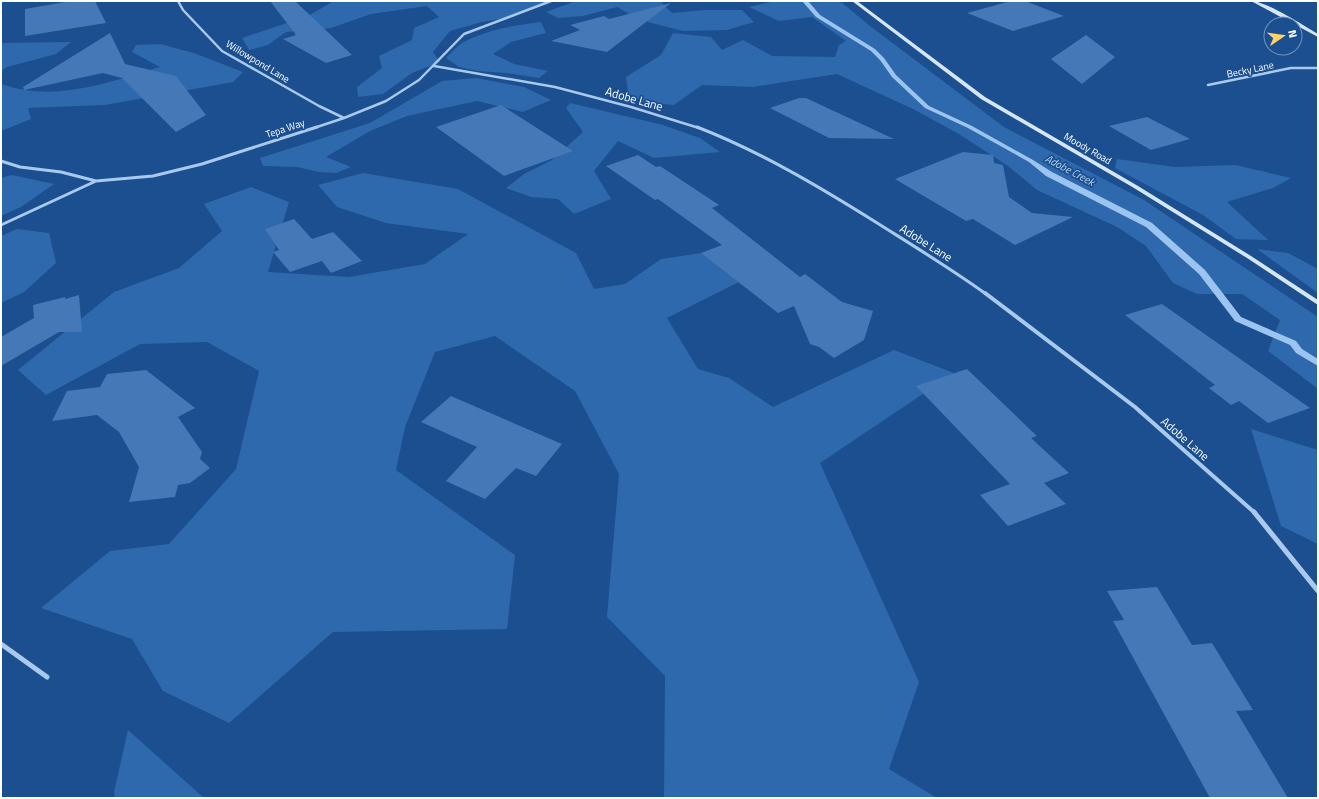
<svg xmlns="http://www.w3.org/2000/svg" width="1319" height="799" font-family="'Titillium Web',sans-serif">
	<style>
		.green { fill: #2e69ad }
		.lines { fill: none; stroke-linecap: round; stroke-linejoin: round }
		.stream { fill: #9cc4f0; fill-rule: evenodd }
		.building { fill: #4478b7 }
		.street-far3 { stroke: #a9c9ee; stroke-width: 2.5 }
		.street-far2 { stroke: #a9c9ee; stroke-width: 3 }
		.street-far1 { stroke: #a9c9ee; stroke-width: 4 }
		.street { stroke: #a9c9ee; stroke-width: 5 }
		.secondary { fill: #d6e6fa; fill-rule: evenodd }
		.labels { text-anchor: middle; stroke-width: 3.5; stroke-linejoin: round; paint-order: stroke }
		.far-street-label { font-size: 10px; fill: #fff; stroke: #1b4f8f }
		.far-water-label { font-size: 11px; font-style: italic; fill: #b5d3f5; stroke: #1b4f8f }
		.street-label { font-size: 12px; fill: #fff; stroke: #1b4f8f }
	</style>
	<rect width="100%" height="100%" fill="#1b4f8f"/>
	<path class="green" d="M 553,1 L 539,5 L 511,17 L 482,22 L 450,31 L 433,52 L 440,62 L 412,73 L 383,94 L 358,97 L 357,87 L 382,68 L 379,56 L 412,40 L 414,28 L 439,17 L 427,6 L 371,14 L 331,28 L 286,32 L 268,45 L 249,50 L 242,38 L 308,16 L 332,2 Z
		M 576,1 L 660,1 L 672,13 L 704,10 L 742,10 L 754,22 L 727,30 L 683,31 L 640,20 L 617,7 L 583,16 L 558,18 L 546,12 Z
		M 775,1 L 840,1 L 870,26 L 1004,127 L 1144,200 L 1318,317 L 1318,389 L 1268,351 L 1280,320 L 1242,294 L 1197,294 L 1173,283 L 1146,246 L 1117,227 L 1037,190 L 1008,166 L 959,134 L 913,109 L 837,74 L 753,87 L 702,85 L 674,105 L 643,102 L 628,93 L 626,77 L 661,55 L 673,33 L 711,37 L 722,50 L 743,40 L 772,56 L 835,57 L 839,45 L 846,41 L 812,17 L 779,21 L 749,7 Z
		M 541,22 L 546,33 L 511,42 L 493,54 L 514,64 L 548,71 L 539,78 L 506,73 L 478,71 L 459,67 L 446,58 C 451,53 456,47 462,43 C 485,30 515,25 541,22 Z
		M 71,42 L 56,54 L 7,67 L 1,71 L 1,43 Z
		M 160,44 L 194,53 L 243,72 L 233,82 L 105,105 L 28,108 L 31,119 L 1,131 L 1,84 C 9,86 17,89 25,90 C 70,97 117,80 160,67 L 132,52 L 136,45 Z
		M 476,78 L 524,87 L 551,100 L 523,112 L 477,101 L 407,116 L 370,131 L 326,157 L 351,167 L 336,173 L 319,172 L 297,167 L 263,166 L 260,158 L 370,123 L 442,81 Z
		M 570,103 L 663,125 L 700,138 L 720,152 L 654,158 L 618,141 L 594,171 L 611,199 L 574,214 L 558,199 L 531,197 L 506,188 L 524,174 L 552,160 L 583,132 L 566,108 Z
		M 1117,159 L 1175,167 L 1235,165 L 1291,178 L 1273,188 L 1227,202 L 1268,240 L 1236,239 L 1203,215 L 1115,168 Z
		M 363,173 L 458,189 L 576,253 L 594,289 L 625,284 L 661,259 L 729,249 L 741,281 L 667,318 L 698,369 L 729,378 L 773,407 L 894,350 L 954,373 L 820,463 L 919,682 L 889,769 L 937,798 L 664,798 L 665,676 L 607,617 L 619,474 L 575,391 L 495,336 L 435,352 L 405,427 L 396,470 L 515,555 L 507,629 L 333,632 L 229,723 L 163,691 L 132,639 L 41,608 L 110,551 L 169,544 L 236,469 L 259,371 L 207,342 L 140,344 L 46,395 L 18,370 L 114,292 L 179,268 L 222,231 L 204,204 L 251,187 L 289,202 L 268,272 L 349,277 L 425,264 L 468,234 L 386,223 L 337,207 L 318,185 Z
		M 12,175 L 54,184 L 21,207 L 1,216 L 1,178 Z
		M 17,229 L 49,233 L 56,263 L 24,292 L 1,303 L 1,236 Z
		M 1257,249 L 1288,253 L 1318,269 L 1318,293 Z
		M 1251,429 L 1318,450 L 1318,544 L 1281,526 Z
		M 128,730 L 204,798 L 115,798 L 114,792 Z"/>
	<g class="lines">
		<path class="stream" d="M 802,1 L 808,1 L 820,15 L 875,49 L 884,58 L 896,75 L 929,106 L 972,126 L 1033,160 L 1052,172 L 1152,223 L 1205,270 L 1241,317 L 1296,341 L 1302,349 L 1318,359 L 1318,366 L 1296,353 L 1290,345 L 1235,321 L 1199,274 L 1146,227 L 1046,176 L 1029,162 L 968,128 L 925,108 L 892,77 L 880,60 L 871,51 L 816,17 Z"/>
	</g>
	<path class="building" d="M 71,1 L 95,1 L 106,23 L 25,36 L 25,9 Z
		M 270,1 L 295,1 L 352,55 L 326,63 L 283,39 L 296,35 Z
		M 1011,1 L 1025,1 L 1064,16 L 1013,31 L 967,13 Z
		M 671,3 L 607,52 L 551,41 L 580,30 L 570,25 L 604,16 L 609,19 Z
		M 110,33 L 125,64 L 176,76 L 206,115 L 176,132 L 122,78 L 103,73 L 24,90 L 23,87 Z
		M 1086,35 L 1115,57 L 1082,84 L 1051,59 Z
		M 799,98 L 806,98 L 894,139 L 829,138 L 770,108 Z
		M 501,105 L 573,151 L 504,176 L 436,127 Z
		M 1147,117 L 1190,139 L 1151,150 L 1109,126 Z
		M 963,152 L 993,155 L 994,163 L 1003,165 L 1009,197 L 1032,213 L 1073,217 L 1015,245 L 973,219 L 966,221 L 895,179 Z
		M 638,155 L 656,167 L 660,166 L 719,205 L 712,208 L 800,277 L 805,274 L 842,302 L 873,311 L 864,340 L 834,358 L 819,347 L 810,344 L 794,306 L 778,313 L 701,253 L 722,245 L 658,199 L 655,200 L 606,166 Z
		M 294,219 L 312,239 L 333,232 L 362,261 L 331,273 L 322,261 L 290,272 L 273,252 L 279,250 L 265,229 Z
		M 79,295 L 82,332 L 59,332 L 1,366 L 1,337 L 34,318 L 33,305 L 65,297 L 65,299 Z
		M 1162,304 L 1310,408 L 1268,423 L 1239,401 L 1231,405 L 1209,388 L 1215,385 L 1125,315 Z
		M 967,369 L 1037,436 L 1031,438 L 1069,473 L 1044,483 L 1066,504 L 1008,526 L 980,495 L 1010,484 L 916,386 Z
		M 146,370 L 195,408 L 178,417 L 202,452 L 200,459 L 210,468 L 190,483 L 178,485 L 175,497 L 129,502 L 139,467 L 119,432 L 97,415 L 52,421 L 67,391 L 100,387 L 107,374 Z
		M 451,396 L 562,444 L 536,476 L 516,468 L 485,499 L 446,481 L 477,447 L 421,422 Z
		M 1157,587 L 1192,645 L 1212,643 L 1253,710 L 1236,711 L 1288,798 L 1210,798 L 1113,621 L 1124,620 L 1107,591 Z"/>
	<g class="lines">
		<path class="street-far3" d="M 178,1 L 183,10 L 222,51 L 319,106 L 344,118
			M 434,66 L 555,87 L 631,107 L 699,128
			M 1208,85 L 1291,68 L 1318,68
			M 314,128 L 344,118 L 386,101 L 419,80 L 464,34 L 551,1"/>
		<path class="street-far2" d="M 697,127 C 759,151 818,186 874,221 C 912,245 950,268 986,294
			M 1,161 L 20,167 L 61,172 L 96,181
			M 1,225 L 96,181 L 153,176 L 202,164 L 317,127"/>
		<path class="street-far1" d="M 985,293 L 1135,407 L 1255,513"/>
		<path class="street" d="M 1254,512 L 1318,591
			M 1,644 L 47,677"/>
		<path class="secondary" d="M 852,1 L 857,1 L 985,97 L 1138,186 L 1251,256 L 1318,300 L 1318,305 L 1247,258 L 1134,188 L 981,99 Z
			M 1251,1 C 1266,1 1304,26 1318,34 L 1318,37 Z"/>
	</g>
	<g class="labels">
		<g class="far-street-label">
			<text transform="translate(258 61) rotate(31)" y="4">Willowpond Lane</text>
			<text transform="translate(1250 69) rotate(-12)" y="4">Becky Lane</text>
			<text transform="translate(285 128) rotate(-18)" y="4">Tepa Way</text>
			<text transform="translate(1088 148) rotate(30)" y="4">Moody Road</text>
		</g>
		<g class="far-water-label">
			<text transform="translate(1070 170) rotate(28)" y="4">Adobe Creek</text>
		</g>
		<g class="street-label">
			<text transform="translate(634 99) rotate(16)" y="4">Adobe Lane</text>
			<text transform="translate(926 243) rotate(32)" y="4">Adobe Lane</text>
			<text transform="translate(1185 439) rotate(41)" y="4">Adobe Lane</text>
		</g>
	</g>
	<rect width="1319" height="799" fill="none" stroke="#ffffff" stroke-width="4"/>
	<g transform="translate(1283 36) rotate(77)"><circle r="19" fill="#1b4f8f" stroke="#7695bc"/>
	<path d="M0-3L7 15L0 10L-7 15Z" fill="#ffd166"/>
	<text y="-6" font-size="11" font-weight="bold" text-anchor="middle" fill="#ffffff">N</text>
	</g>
</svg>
